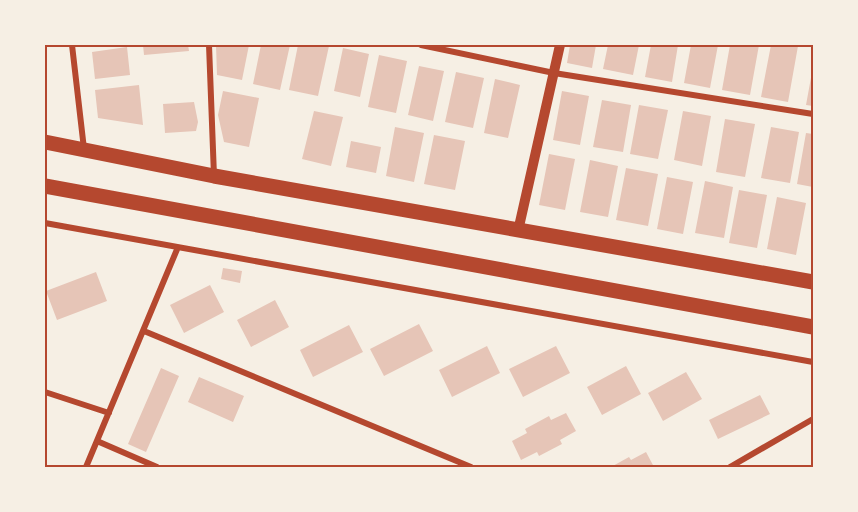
<svg xmlns="http://www.w3.org/2000/svg" width="858" height="512" font-family="'Space Grotesk',sans-serif">
	<style>
		.building { fill: #e6c5b7 }
		.lines { fill: none; stroke-linecap: round; stroke-linejoin: round }
		.minor { stroke: #b5482f; stroke-width: 6 }
		.tertiary { stroke: #b5482f; stroke-width: 10 }
		.trunk { stroke: #b5482f; stroke-width: 15 }
		.neatline { fill: none; stroke: #b5482f; stroke-width: 2 }
	</style>
	<rect width="100%" height="100%" fill="#f6efe4"/>
	<path class="building" d="M 143,45 L 188,45 L 189,51 L 144,55 Z
		M 216,45 L 249,45 L 242,80 L 217,75 Z
		M 261,45 L 290,45 L 280,90 L 253,84 Z
		M 298,45 L 329,46 L 318,96 L 289,90 Z
		M 570,45 L 596,45 L 592,68 L 567,63 Z
		M 608,45 L 639,45 L 633,75 L 603,69 Z
		M 651,45 L 678,45 L 672,82 L 645,77 Z
		M 691,45 L 718,45 L 710,88 L 684,83 Z
		M 730,45 L 759,45 L 750,95 L 722,90 Z
		M 771,45 L 798,46 L 788,102 L 761,97 Z
		M 127,47 L 130,75 L 95,79 L 92,52 Z
		M 343,48 L 369,54 L 360,97 L 334,91 Z
		M 379,55 L 407,61 L 396,113 L 368,107 Z
		M 419,66 L 444,71 L 433,121 L 408,115 Z
		M 456,72 L 484,78 L 473,128 L 445,122 Z
		M 812,72 L 813,72 L 813,106 L 806,105 Z
		M 495,79 L 520,85 L 508,138 L 484,133 Z
		M 139,85 L 143,125 L 98,118 L 95,90 Z
		M 223,91 L 259,98 L 249,147 L 224,142 L 218,115 Z
		M 562,91 L 589,96 L 580,145 L 553,140 Z
		M 602,100 L 631,105 L 623,152 L 593,147 Z
		M 194,102 L 198,122 L 196,131 L 165,133 L 163,104 Z
		M 639,105 L 668,110 L 658,159 L 630,154 Z
		M 314,111 L 343,117 L 331,166 L 302,159 Z
		M 683,111 L 711,116 L 702,166 L 674,160 Z
		M 725,119 L 755,124 L 745,177 L 716,172 Z
		M 395,127 L 424,133 L 414,182 L 386,176 Z
		M 771,127 L 799,132 L 790,183 L 761,178 Z
		M 806,133 L 813,134 L 813,187 L 797,184 Z
		M 434,135 L 465,141 L 455,190 L 424,184 Z
		M 351,141 L 381,147 L 376,173 L 346,167 Z
		M 549,154 L 575,159 L 565,210 L 539,205 Z
		M 590,160 L 618,166 L 608,217 L 580,212 Z
		M 626,168 L 658,174 L 648,226 L 616,220 Z
		M 667,177 L 693,182 L 683,234 L 657,229 Z
		M 705,181 L 733,187 L 724,238 L 695,233 Z
		M 739,190 L 767,195 L 757,248 L 729,243 Z
		M 777,197 L 806,203 L 796,255 L 767,249 Z
		M 223,268 L 242,271 L 240,283 L 221,279 Z
		M 96,272 L 107,301 L 57,320 L 46,291 Z
		M 210,285 L 224,312 L 184,333 L 170,305 Z
		M 275,300 L 289,327 L 251,347 L 237,320 Z
		M 419,324 L 433,351 L 384,376 L 370,349 Z
		M 349,325 L 363,352 L 313,377 L 300,350 Z
		M 487,346 L 500,373 L 452,397 L 439,370 Z
		M 556,346 L 570,373 L 523,397 L 509,369 Z
		M 626,366 L 641,394 L 602,415 L 587,387 Z
		M 161,368 L 179,376 L 146,452 L 128,444 Z
		M 686,372 L 702,399 L 663,421 L 648,393 Z
		M 199,377 L 244,396 L 233,422 L 188,402 Z
		M 760,395 L 770,414 L 718,439 L 709,420 Z
		M 566,413 L 576,431 L 560,440 L 562,444 L 539,456 L 537,452 L 521,460 L 512,441 L 527,433 L 525,429 L 549,416 L 551,420 Z
		M 646,452 L 654,467 L 611,467 L 629,457 L 631,460 Z"/>
	<g class="lines">
		<path class="minor" d="M 72,45 L 84,149
			M 209,45 L 214,176
			M 421,45 L 554,73 L 813,114
			M 45,223 L 813,362
			M 144,331 L 471,467
			M 45,392 L 109,413
			M 97,441 L 157,467
			M 86,467 L 178,247
			M 730,467 L 813,419"/>
		<path class="tertiary" d="M 518,231 L 560,45"/>
		<path class="trunk" d="M 45,142 L 214,176 L 813,282
			M 45,186 L 813,327"/>
	</g>
	<rect width="858" height="512" fill="none" stroke="#f6efe4" stroke-width="93"/>
	<rect x="46" y="46" width="766" height="420" class="neatline"/>
</svg>
